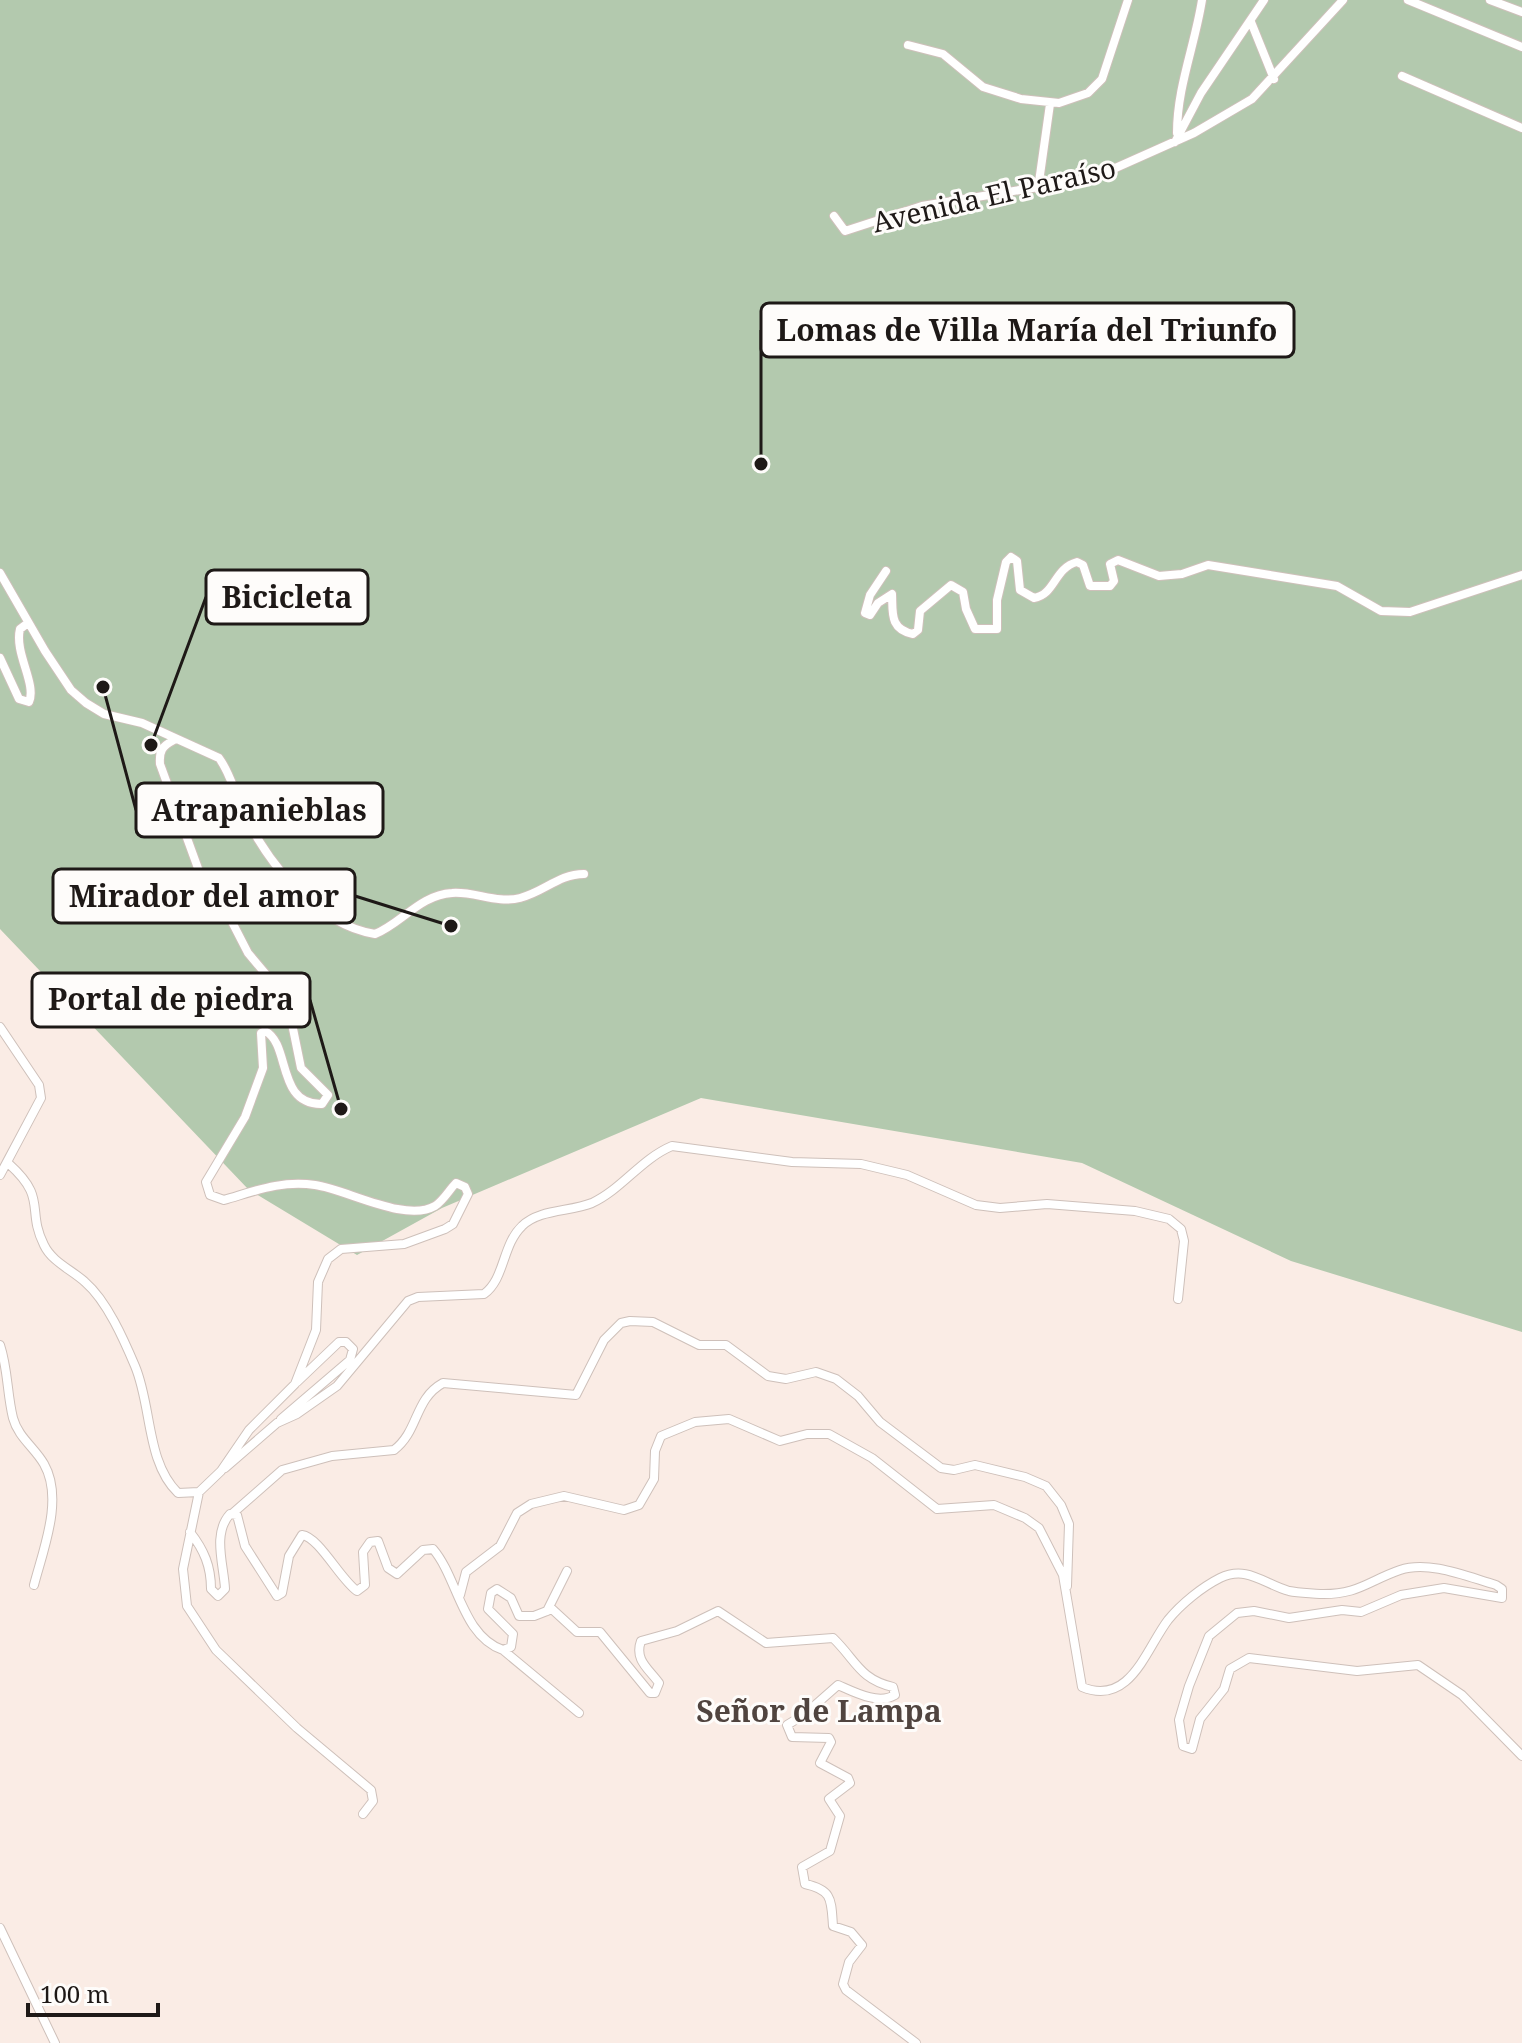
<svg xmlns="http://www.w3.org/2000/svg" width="1522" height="2043" font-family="'Noto Serif',serif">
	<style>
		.green { fill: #b3c9ae }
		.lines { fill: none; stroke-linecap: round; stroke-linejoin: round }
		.minor-casing { stroke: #cec0ba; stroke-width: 10 }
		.minor { stroke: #fff; stroke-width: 8 }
		.labels { text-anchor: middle; stroke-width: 6; stroke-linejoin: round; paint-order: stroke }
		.street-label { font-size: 28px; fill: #1e1917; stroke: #fefcfa }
		.neighbourhood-label { font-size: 30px; font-weight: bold; fill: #50443f; stroke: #fefcfa }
		.leader { fill: none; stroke: #1e1917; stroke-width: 3 }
		.callout-dot { fill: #1e1917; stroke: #fefcfa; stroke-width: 3 }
		.callout { fill: #fefcfa; stroke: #1e1917; stroke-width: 3 }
		.callout-label { font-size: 30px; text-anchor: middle; font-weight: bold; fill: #1e1917 }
	</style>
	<rect width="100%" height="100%" fill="#faece5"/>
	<path class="green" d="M 0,0 L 1522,0 L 1522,1332 L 1291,1261 L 1082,1163 L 701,1098 L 442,1208 L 357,1255 L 248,1189 L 0,929 Z"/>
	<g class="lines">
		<defs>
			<path id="minor" d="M 1408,0 L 1522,47
				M 1490,0 L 1522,12
				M 1251,22 L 1274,79
				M 908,45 L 943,54 L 983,87 L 1021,99 L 1059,103 L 1088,93 L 1102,79 L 1128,0
				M 1402,76 L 1522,128
				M 1177,133 C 1177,87 1195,45 1202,0
				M 1175,142 L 1201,93 L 1264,0
				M 1038,189 L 1050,104
				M 834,216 L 845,231 L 922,206 L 1093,178 L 1194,133 L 1252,99 L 1343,0
				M 886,571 L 870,595 L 865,613 L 870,615 L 878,603 L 892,594 C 893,612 889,629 913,634 L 918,630 L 920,611 L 951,585 L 963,592 L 966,609 L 975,629 L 997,629 L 997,600 L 1006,562 L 1011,557 L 1017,561 L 1020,590 L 1034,598 C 1055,595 1054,568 1077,562 L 1083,565 L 1090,586 L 1110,586 L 1114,581 L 1110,564 L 1118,560 L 1159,576 L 1182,574 L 1208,565 L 1337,586 L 1381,611 L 1410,612 L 1522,575
				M 0,573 L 45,651 L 71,690 L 86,703 L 104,714 L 142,723 L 219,758 C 230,773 233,788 240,804 C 263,858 314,924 375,934 C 402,923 420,895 452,893 C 474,891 497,904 520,898 C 544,892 559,874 584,874
				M 0,658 L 19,699 L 29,702 C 37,684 14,653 20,629 L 28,623
				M 174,740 C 162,746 159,751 160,764 L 203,882 L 231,920 L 248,953 L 280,991 L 289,1009 L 301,1068 L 328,1095 L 322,1104 C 276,1105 291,1044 265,1031 L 261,1033 L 263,1068 L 245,1117 L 206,1182 L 210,1195 L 224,1200 C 255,1191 281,1180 315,1185 C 346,1189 405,1223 435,1206 C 444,1200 449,1190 456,1183 L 465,1187 L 468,1194 L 453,1224 L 445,1229 L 404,1244 L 341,1249 L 328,1259 L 318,1282 L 316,1330 L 295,1384 L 249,1430 L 221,1471 L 199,1492 L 183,1569 L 187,1606 L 216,1650 L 297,1728 L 371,1790 L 373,1801 L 363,1814
				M 0,1027 L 39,1085 L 41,1098 L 0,1175
				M 9,1164 C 48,1199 26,1209 44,1245 C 52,1262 72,1270 85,1282 C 107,1301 124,1340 135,1366 C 152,1406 146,1462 178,1493 L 199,1492
				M 0,1345 C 8,1369 7,1394 13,1418 C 18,1437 35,1448 44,1464 C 64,1499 43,1550 34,1585
				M 281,1419 L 350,1360 L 353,1349 L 346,1342 L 339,1342 L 297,1382
				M 225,1468 L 277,1423 L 297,1414 L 337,1386 L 408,1301 L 418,1297 L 484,1294 C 505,1279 502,1245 522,1226 C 539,1209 570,1212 592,1203 C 622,1189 641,1159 672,1146 L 792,1162 L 861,1164 L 907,1175 L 976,1205 L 1000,1208 L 1047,1204 L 1135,1211 L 1169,1219 L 1181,1229 L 1184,1241 L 1178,1299
				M 233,1513 L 282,1470 L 332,1456 L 394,1450 C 419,1431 414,1399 443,1383 L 576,1395 L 604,1340 L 621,1323 L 630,1321 L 653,1322 L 699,1345 L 726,1345 L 768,1376 L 786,1379 L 816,1372 L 836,1379 L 858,1396 L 880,1422 L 941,1468 L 954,1470 L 975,1465 L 1025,1477 L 1046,1486 L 1061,1505 L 1069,1524 L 1067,1586
				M 190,1532 C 204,1550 211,1566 211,1589 L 218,1596 L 225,1589 C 224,1565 212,1534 230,1514 L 237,1515 L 245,1546 L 277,1596 L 282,1593 L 289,1556 L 302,1535 C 319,1537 340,1579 357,1591 L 365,1585 L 363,1552 L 370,1542 L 378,1541 L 388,1568 L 397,1574 L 423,1550 L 433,1549 C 458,1578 462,1636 503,1650 L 511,1647 L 513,1634 L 488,1609 L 491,1593 L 497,1589 L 511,1598 L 519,1616 L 534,1616 L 552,1609 L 577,1632 L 600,1632 L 650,1693 L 655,1693 L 659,1683 C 649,1669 634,1660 641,1641 L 677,1631 L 718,1611 L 766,1643 L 833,1638 C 856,1660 859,1679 893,1687 L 895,1695 C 878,1705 854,1692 838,1685 L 805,1714 L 787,1725 L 792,1737 L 829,1738 L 831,1742 L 820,1763 L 848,1778 L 850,1783 L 829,1799 L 840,1816 L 830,1851 L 802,1867 L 805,1884 C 833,1890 831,1900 833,1926 L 851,1932 L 862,1945 L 849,1962 L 843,1984 L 846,1990 L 916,2043
				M 460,1595 L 466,1572 L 500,1546 L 517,1513 L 531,1504 L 564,1496 L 624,1510 L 639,1505 L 654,1479 L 655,1451 L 661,1436 L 695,1422 L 729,1419 L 780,1441 L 807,1434 L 829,1434 L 872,1458 L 937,1509 L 994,1505 L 1025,1518 L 1039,1528 L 1063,1575 L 1082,1687 C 1130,1707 1146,1649 1168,1620 C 1181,1604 1202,1587 1220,1578 C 1247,1565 1264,1584 1289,1591 C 1299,1593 1310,1593 1320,1594 C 1358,1595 1368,1581 1400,1570 C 1429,1560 1468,1577 1496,1585 L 1502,1589 L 1502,1598 L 1444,1588 L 1401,1595 L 1361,1612 L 1342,1610 L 1289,1618 L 1254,1611 L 1237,1613 L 1209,1636 L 1189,1686 L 1179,1720 L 1183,1746 L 1192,1749 L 1200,1719 L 1224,1689 L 1230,1669 L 1249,1658 L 1357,1671 L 1418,1665 L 1462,1695 L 1522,1756
				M 547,1611 L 567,1571
				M 503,1650 L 579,1713
				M 0,1928 L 55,2043"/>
		</defs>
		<use href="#minor" class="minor-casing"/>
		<use href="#minor" class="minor"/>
	</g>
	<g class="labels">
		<g class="street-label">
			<text transform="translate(994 195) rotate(-13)" y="10">Avenida El Paraíso</text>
		</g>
		<g class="neighbourhood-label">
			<text x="819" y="1722">Señor de Lampa</text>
		</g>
	</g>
	<path class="leader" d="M761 464L761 330M151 745L206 597M103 687L136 810M451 926L355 896M341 1109L310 1000"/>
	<g class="callout-dot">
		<circle cx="761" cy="464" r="8"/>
		<circle cx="151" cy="745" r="8"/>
		<circle cx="103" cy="687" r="8"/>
		<circle cx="451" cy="926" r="8"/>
		<circle cx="341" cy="1109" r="8"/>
	</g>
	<g class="callout">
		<rect x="761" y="303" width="533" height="54" rx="8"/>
		<rect x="206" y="570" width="162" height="54" rx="8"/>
		<rect x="136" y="783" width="247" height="54" rx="8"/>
		<rect x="53" y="869" width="302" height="54" rx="8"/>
		<rect x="32" y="973" width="278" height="54" rx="8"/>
	</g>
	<g class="callout-label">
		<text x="1027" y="341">Lomas de Villa María del Triunfo</text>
		<text x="287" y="608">Bicicleta</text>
		<text x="259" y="821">Atrapanieblas</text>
		<text x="204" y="907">Mirador del amor</text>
		<text x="171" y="1010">Portal de piedra</text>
	</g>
	<path d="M28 2003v12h130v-12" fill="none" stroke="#1e1917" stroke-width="4"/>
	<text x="40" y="2003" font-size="24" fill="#1e1917" stroke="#fefcfa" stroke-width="6" paint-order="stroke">100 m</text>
</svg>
